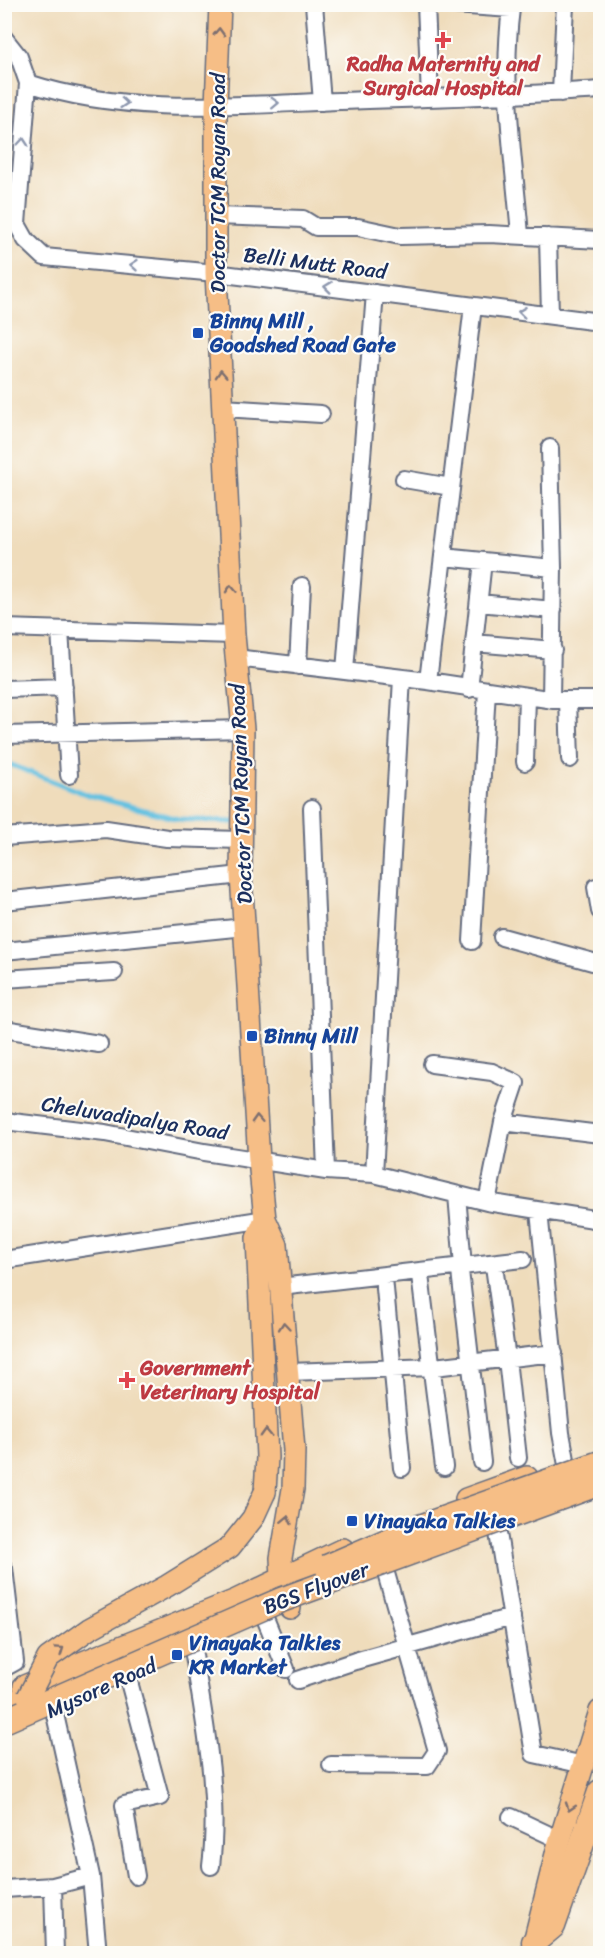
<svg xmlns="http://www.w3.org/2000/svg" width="605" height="1958" font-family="Sriracha,sans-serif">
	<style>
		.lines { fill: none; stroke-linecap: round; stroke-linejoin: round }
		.stream { stroke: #63c1e1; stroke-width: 5 }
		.minor-casing { stroke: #656c7f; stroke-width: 20 }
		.major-casing { stroke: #656c7f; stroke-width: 24 }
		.highway-casing { stroke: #656c7f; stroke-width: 27 }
		.minor { stroke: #fff; stroke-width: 16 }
		.major { stroke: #f6be86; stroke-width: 21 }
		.highway { stroke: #f6be86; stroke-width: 24 }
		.major-bridge-casing { stroke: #656c7f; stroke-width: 24; stroke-linecap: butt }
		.highway-bridge-casing { stroke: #656c7f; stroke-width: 27; stroke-linecap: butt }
		.major-bridge { stroke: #f6be86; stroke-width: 21 }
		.highway-bridge { stroke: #f6be86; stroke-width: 24 }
		.oneway { stroke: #7e6f70 }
		.oneway2 { stroke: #8d97ae }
		.health-dot { fill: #e0444e; stroke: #fdfcf7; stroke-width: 2 }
		.transit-dot { fill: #1a4fb4; stroke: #fdfcf7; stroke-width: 2 }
		.labels { text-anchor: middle; stroke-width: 4.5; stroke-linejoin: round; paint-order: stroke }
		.health-label { font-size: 21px; font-weight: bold; fill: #be3a42; stroke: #fdfcf7 }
		.street-label { font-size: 21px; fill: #1b2f5e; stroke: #fdfcf7 }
		.transit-label { font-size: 21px; font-weight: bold; fill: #164399; stroke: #fdfcf7; text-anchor: start }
	</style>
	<rect width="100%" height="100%" fill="#fdfcf7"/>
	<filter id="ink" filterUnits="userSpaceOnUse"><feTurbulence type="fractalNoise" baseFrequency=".0167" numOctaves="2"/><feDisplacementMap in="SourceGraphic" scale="12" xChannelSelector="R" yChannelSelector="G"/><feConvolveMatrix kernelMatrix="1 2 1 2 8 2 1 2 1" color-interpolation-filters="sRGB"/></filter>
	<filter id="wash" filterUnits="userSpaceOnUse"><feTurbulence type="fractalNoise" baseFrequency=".008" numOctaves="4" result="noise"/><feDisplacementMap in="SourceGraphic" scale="24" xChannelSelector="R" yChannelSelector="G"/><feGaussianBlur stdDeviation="1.35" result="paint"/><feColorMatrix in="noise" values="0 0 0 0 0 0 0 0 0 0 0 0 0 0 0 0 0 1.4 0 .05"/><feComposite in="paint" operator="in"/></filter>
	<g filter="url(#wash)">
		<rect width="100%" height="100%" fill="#efdcbb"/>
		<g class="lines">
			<path class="stream" d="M 4,762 L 88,795 L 178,819 L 233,822"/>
		</g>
	</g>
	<g filter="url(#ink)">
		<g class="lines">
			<defs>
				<path id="minor" d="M 314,4 L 322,102
					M 426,4 L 430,98
					M 440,4 L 511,9 C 501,84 514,160 520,235
					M 4,38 L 19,57 L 28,83 L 17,224 L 26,240 L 44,257 L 216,273 L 600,322
					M 28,83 C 129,116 236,105 340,101 C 427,98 514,96 600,90
					M 561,93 L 565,4
					M 216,216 L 303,219 L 316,227 L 358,227 L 400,236 L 489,234 L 600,240
					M 548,237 L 550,315
					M 223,408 L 321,414
					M 550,448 L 553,568 L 551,700
					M 404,479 L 451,487
					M 443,557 L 553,568
					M 479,603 L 553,610
					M 4,628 L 234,635
					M 60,630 L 69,775
					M 474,643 L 553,650
					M 236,658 L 428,681 L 554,700 L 600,700
					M 298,666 L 302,586
					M 345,671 L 375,293
					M 428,681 L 473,306
					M 4,689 L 64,687
					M 469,689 L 483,561
					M 568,700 L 570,759
					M 4,735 L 243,729
					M 525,762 L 527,697
					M 312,808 L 326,1171
					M 4,837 L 106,829 L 167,838 L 241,840
					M 600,887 L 596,887 L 600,911
					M 4,901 L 241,875
					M 502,937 L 600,964
					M 472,941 L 487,691
					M 4,951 L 245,927
					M 4,979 L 114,972
					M 4,1029 L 99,1044
					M 432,1064 L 492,1072 L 516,1083 L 503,1122 L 487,1202
					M 4,1121 L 105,1133 L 204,1152 L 326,1171 L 374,1174 L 487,1202 L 600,1220
					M 503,1122 L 600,1134
					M 374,1174 L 402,678
					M 457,1195 L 463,1266
					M 539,1211 L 561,1433 L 567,1465
					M 4,1260 L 265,1219
					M 494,1266 L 507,1359 L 518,1458
					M 460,1271 L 482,1462
					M 420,1275 L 444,1467
					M 384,1278 L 402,1468
					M 280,1287 L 523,1259
					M 288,1372 L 434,1367 L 554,1353
					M 497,1527 L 534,1754 L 584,1765
					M 4,1568 L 15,1662 L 4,1668
					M 265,1618 L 286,1669
					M 193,1649 C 204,1721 220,1793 211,1866
					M 128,1678 L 160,1797 L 124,1805 L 136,1876
					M 298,1680 L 355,1661 L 512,1617
					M 54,1710 L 91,1876 L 98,1954
					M 331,1765 L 427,1766 L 437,1751 L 385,1570
					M 511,1817 L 560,1840
					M 53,1886 L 55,1954
					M 4,1889 L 53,1886 L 91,1876"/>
				<path id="major" d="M 220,4 L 216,106 L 216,273 L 234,635 L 243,729 L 241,875 L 259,1160 L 265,1219 L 277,1245 L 294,1450 L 293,1489 L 281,1558 L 282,1578 L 290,1608
					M 265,1492 L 267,1457 L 257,1238 L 265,1219
					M 466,1499 L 527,1477
					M 24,1686 L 236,1600 L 343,1549
					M 531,1954 L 558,1846 L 600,1711"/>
				<path id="highway" d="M 4,1707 L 28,1697
					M 534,1942 L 553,1926 L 600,1792"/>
			</defs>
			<use href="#minor" class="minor-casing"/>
			<use href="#major" class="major-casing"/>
			<use href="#highway" class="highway-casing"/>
			<use href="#minor" class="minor"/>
			<use href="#major" class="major"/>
			<use href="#highway" class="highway"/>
			<defs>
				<path id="major-bridge" d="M 28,1697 L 48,1658 L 89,1629 L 167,1586 L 230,1547 L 253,1518 L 265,1492"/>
				<path id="highway-bridge" d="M 327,1567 L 417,1528 L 600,1463
					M 4,1721 L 281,1600 L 600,1483"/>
			</defs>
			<use href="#major-bridge" class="major-bridge-casing"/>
			<use href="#highway-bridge" class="highway-bridge-casing"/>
			<use href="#major-bridge" class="major-bridge"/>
			<use href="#highway-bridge" class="highway-bridge"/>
		</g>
		<defs><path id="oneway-chevron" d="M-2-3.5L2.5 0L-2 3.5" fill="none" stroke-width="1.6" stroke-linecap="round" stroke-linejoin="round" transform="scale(1.5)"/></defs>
		<g class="oneway">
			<use href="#oneway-chevron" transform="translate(219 32) rotate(-88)"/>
			<use href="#oneway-chevron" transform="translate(221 374) rotate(-93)"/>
			<use href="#oneway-chevron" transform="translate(231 589) rotate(-93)"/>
			<use href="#oneway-chevron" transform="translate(257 1119) rotate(-93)"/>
			<use href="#oneway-chevron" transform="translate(284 1326) rotate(-95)"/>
			<use href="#oneway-chevron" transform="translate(266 1433) rotate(-92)"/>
			<use href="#oneway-chevron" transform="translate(287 1520) rotate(-78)"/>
			<use href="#oneway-chevron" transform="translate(60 1650) rotate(-35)"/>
			<use href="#oneway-chevron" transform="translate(570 1807) rotate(108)"/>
		</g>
		<g class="oneway2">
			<use href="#oneway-chevron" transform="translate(124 103) rotate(5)"/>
			<use href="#oneway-chevron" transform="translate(275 103) rotate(-2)"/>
			<use href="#oneway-chevron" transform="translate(23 142) rotate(-85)"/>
			<use href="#oneway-chevron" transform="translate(134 265) rotate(-175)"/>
			<use href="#oneway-chevron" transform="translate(328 287) rotate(-173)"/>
			<use href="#oneway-chevron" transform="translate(522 312) rotate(-173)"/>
		</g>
	</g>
	<g class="health-dot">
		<path d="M440 31h6v6h6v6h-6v6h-6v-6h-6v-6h6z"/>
		<path d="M124 1371h6v6h6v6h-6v6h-6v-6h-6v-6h6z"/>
	</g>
	<g class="transit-dot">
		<rect x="192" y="327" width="12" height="12" rx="3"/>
		<rect x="246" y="1030" width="12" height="12" rx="3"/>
		<rect x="346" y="1515" width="12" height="12" rx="3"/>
		<rect x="171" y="1649" width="12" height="12" rx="3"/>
	</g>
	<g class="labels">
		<g class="health-label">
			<text x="443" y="71">Radha Maternity and<tspan x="443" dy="24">Surgical Hospital</tspan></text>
			<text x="140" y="1375" text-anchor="start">Government<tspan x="140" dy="24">Veterinary Hospital</tspan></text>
		</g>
		<g class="street-label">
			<text transform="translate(218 183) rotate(-90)" y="7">Doctor TCM Royan Road</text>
			<text transform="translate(315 263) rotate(7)" y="7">Belli Mutt Road</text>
			<text transform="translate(241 794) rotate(-92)" y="7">Doctor TCM Royan Road</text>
			<text transform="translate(135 1118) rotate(9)" y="7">Cheluvadipalya Road</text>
			<text transform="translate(316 1588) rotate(-21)" y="7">BGS Flyover</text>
			<text transform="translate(101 1688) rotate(-24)" y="7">Mysore Road</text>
		</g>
		<g class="transit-label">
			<text x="210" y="328">Binny Mill ,<tspan x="210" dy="24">Goodshed Road Gate</tspan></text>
			<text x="264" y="1043">Binny Mill</text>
			<text x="364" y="1528">Vinayaka Talkies</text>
			<text x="189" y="1650">Vinayaka Talkies<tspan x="189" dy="24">KR Market</tspan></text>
		</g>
	</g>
	<rect width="605" height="1958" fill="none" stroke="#fdfcf7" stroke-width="24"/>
</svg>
